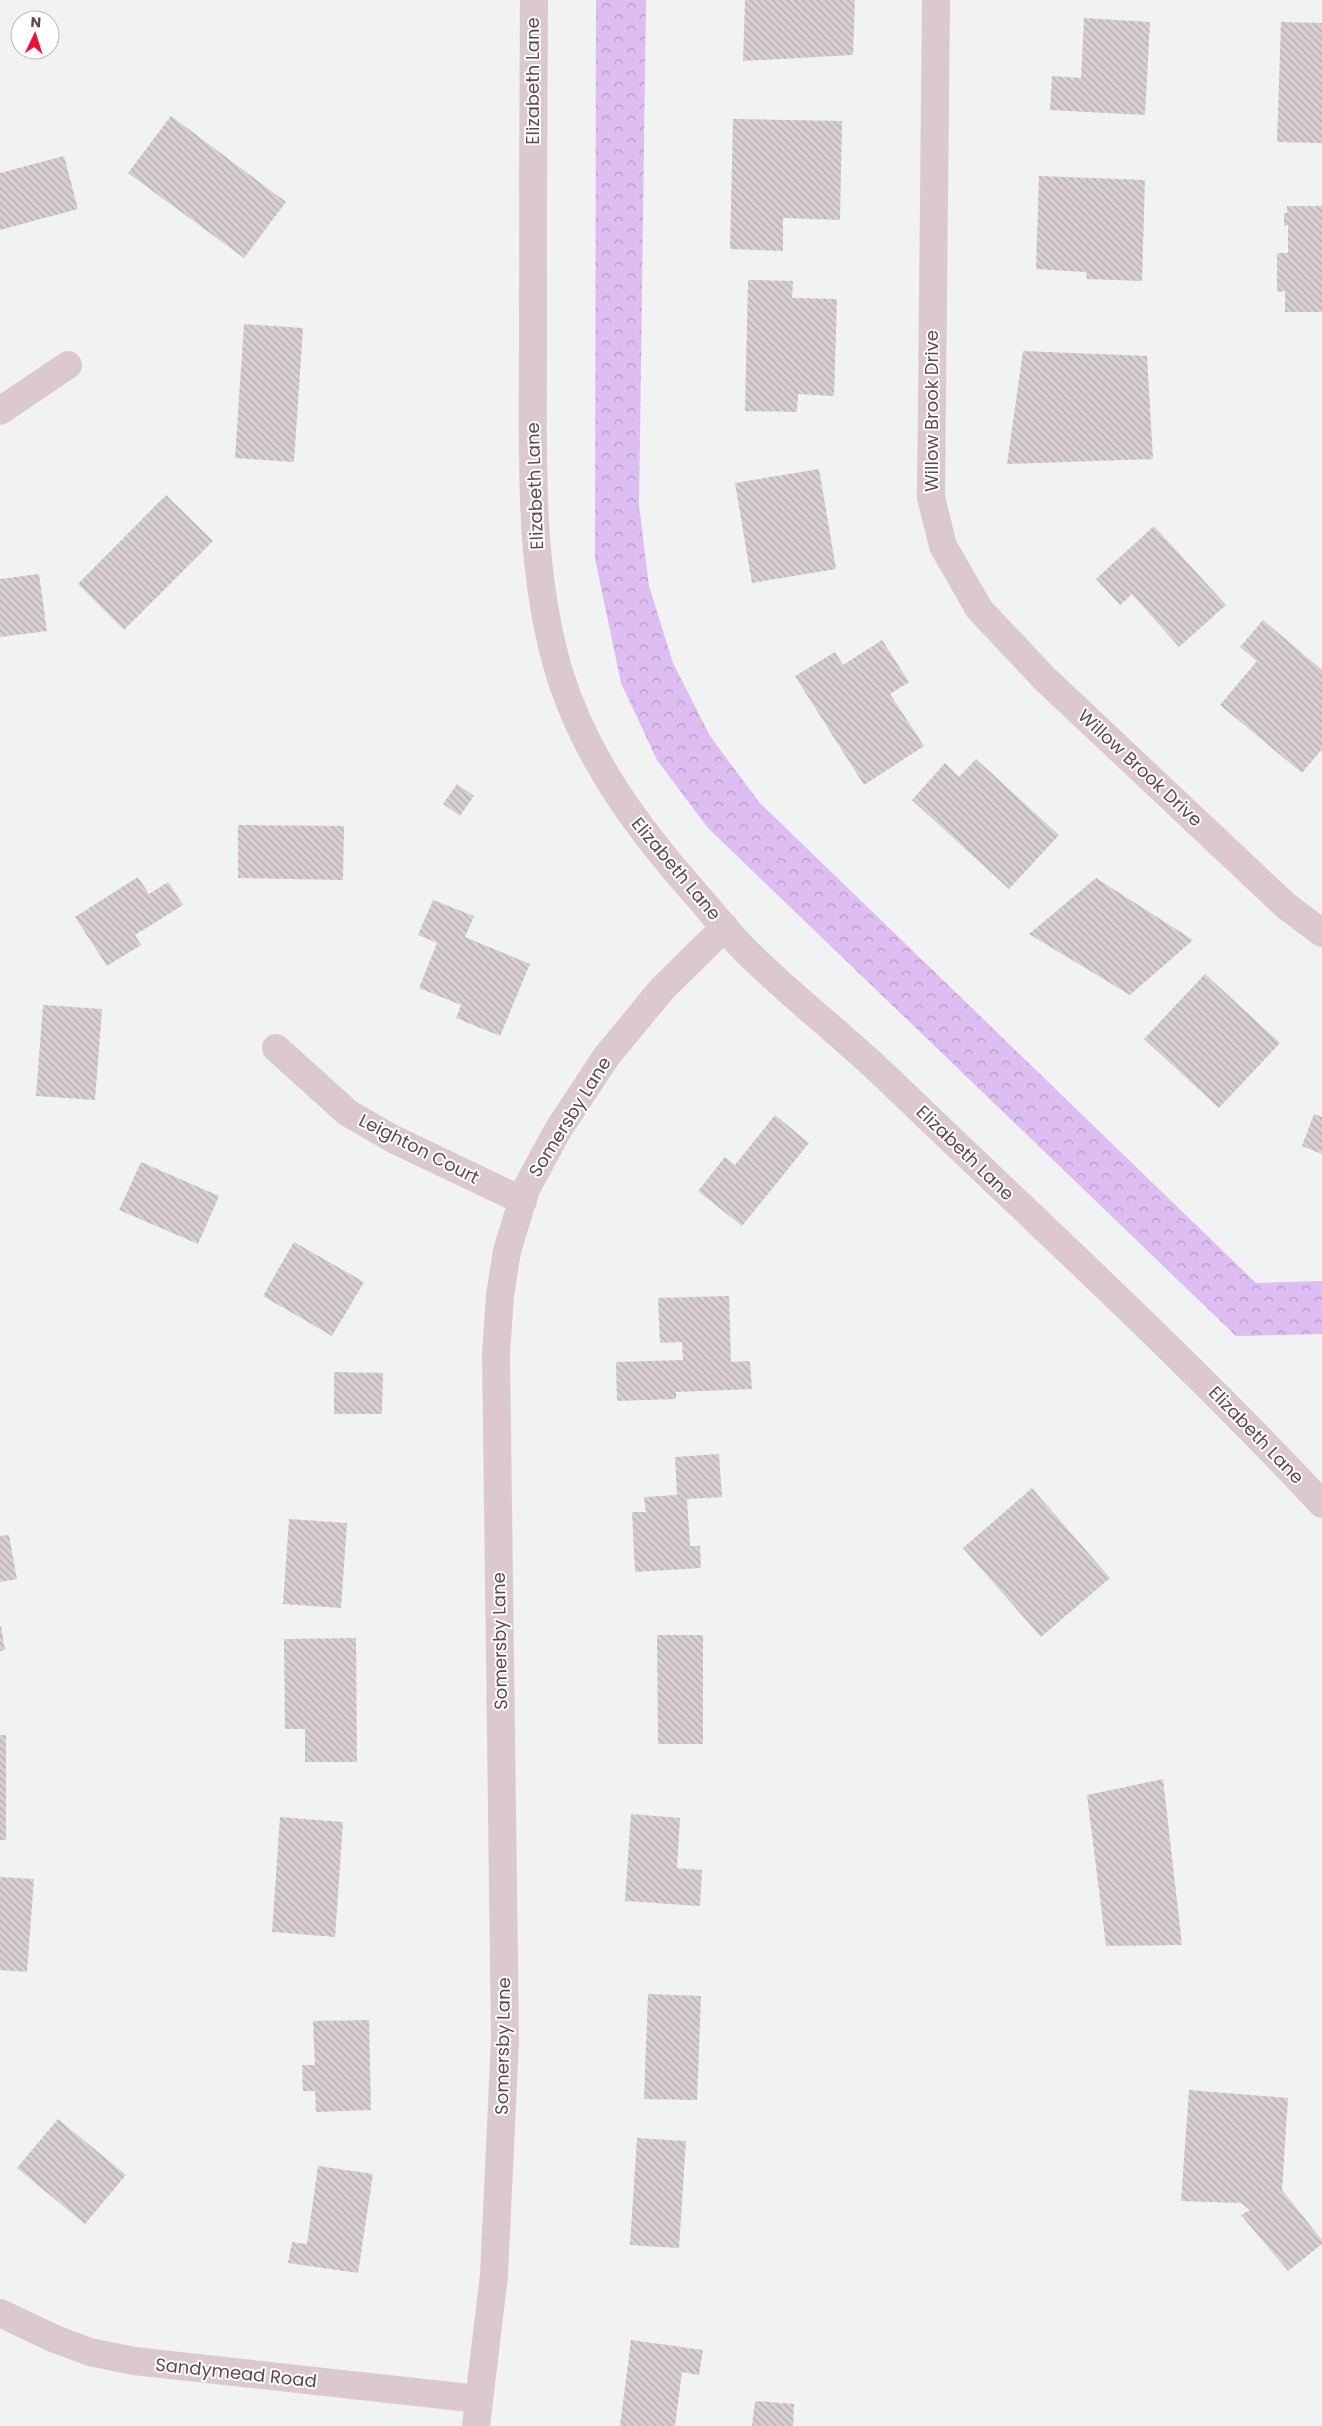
<svg xmlns="http://www.w3.org/2000/svg" width="1322" height="2426" font-family="Poppins,sans-serif">
	<style>
		.forest { fill: url(#forest-crowns) }
		.building { fill: url(#building-back-hatch) }
		.lines { fill: none; stroke-linecap: round; stroke-linejoin: round }
		.street { stroke: #dbc9cf; stroke-width: 28 }
		.labels { text-anchor: middle; stroke-width: 4; stroke-linejoin: round; paint-order: stroke }
		.street-label { font-size: 18px; fill: #60474e; stroke: #fff }
	</style>
	<defs>
		<pattern id="forest-crowns" width="20" height="18" patternUnits="userSpaceOnUse" patternTransform="scale(1.25)"><rect width="20" height="18" fill="#debdf3"/><path d="M2 6a3 3 0 1 1 6 0M12 15a3 3 0 1 1 6 0" fill="none" stroke="#b79bc7"/></pattern>
		<pattern id="building-back-hatch" width="6" height="6" patternUnits="userSpaceOnUse" patternTransform="scale(1.25)"><rect width="6" height="6" fill="#d8cfd1"/><path d="M-1 5l2 2M0 0l6 6M5-1l2 2" fill="none" stroke="#b3aaac"/></pattern>
	</defs>
	<rect width="100%" height="100%" fill="#f0f3f1"/>
	<path class="forest" d="M 596,0 L 646,0 L 639,505 L 649,586 L 673,663 L 710,736 L 759,802 L 1256,1283 L 1322,1281 L 1322,1334 L 1236,1336 L 708,828 L 657,760 L 621,683 L 595,559 Z"/>
	<path class="building" d="M 745,0 L 855,0 L 853,55 L 743,61 Z
		M 1084,18 L 1150,22 L 1145,115 L 1050,110 L 1052,76 L 1081,78 Z
		M 1281,22 L 1322,23 L 1322,143 L 1277,142 Z
		M 171,116 L 286,202 L 244,258 L 128,173 Z
		M 733,119 L 842,121 L 840,220 L 783,218 L 783,251 L 730,249 Z
		M 64,156 L 78,209 L 0,230 L 0,173 Z
		M 1039,176 L 1145,180 L 1142,281 L 1087,279 L 1086,272 L 1036,269 Z
		M 1287,206 L 1322,206 L 1322,312 L 1285,312 L 1285,291 L 1277,292 L 1277,253 L 1288,253 L 1288,225 L 1284,226 L 1284,213 L 1287,213 Z
		M 748,280 L 793,281 L 792,298 L 837,299 L 834,396 L 798,394 L 797,412 L 745,411 Z
		M 244,324 L 303,328 L 294,462 L 235,458 Z
		M 1023,351 L 1147,356 L 1153,459 L 1007,464 Z
		M 819,469 L 836,569 L 752,583 L 735,483 Z
		M 166,495 L 213,541 L 124,630 L 78,584 Z
		M 1154,526 L 1226,605 L 1179,647 L 1132,594 L 1120,605 L 1096,579 Z
		M 39,574 L 47,631 L 0,637 L 0,579 Z
		M 1263,620 L 1322,670 L 1322,749 L 1302,773 L 1220,705 L 1257,661 L 1240,647 Z
		M 882,640 L 909,682 L 890,694 L 924,746 L 864,785 L 795,676 L 835,652 L 843,665 Z
		M 976,759 L 1059,835 L 1009,889 L 912,800 L 945,763 L 959,777 Z
		M 457,784 L 474,796 L 460,816 L 443,804 Z
		M 238,825 L 344,826 L 343,880 L 238,878 Z
		M 138,877 L 149,894 L 168,882 L 183,905 L 135,935 L 141,945 L 107,966 L 75,917 Z
		M 1096,878 L 1193,940 L 1130,995 L 1029,934 Z
		M 433,900 L 474,916 L 465,937 L 530,964 L 500,1036 L 456,1018 L 461,1005 L 419,988 L 437,943 L 418,935 Z
		M 1205,974 L 1280,1043 L 1219,1108 L 1144,1039 Z
		M 43,1005 L 102,1009 L 95,1100 L 36,1096 Z
		M 1314,1114 L 1322,1117 L 1322,1154 L 1302,1146 Z
		M 775,1115 L 809,1143 L 742,1226 L 698,1191 L 725,1157 L 735,1165 Z
		M 141,1162 L 219,1196 L 198,1244 L 119,1210 Z
		M 294,1242 L 364,1282 L 332,1336 L 263,1296 Z
		M 729,1296 L 731,1362 L 750,1361 L 752,1389 L 676,1392 L 676,1399 L 617,1401 L 616,1362 L 683,1360 L 682,1342 L 660,1343 L 658,1298 Z
		M 334,1372 L 383,1373 L 382,1414 L 334,1414 Z
		M 719,1454 L 722,1497 L 687,1499 L 690,1546 L 700,1546 L 701,1568 L 635,1572 L 632,1512 L 646,1512 L 644,1497 L 677,1495 L 675,1457 Z
		M 1032,1488 L 1110,1578 L 1041,1637 L 963,1548 Z
		M 289,1519 L 347,1523 L 341,1608 L 283,1604 Z
		M 9,1535 L 17,1579 L 0,1582 L 0,1536 Z
		M 1,1626 L 5,1650 L 0,1651 L 0,1627 Z
		M 657,1635 L 703,1635 L 703,1744 L 658,1744 Z
		M 356,1638 L 357,1762 L 305,1762 L 305,1729 L 285,1729 L 284,1639 Z
		M 0,1735 L 6,1735 L 6,1840 L 0,1840 Z
		M 1163,1779 L 1182,1945 L 1106,1946 L 1087,1795 Z
		M 631,1814 L 680,1818 L 677,1868 L 702,1870 L 700,1906 L 625,1901 Z
		M 280,1817 L 343,1822 L 335,1937 L 272,1932 Z
		M 0,1877 L 34,1879 L 27,1972 L 0,1970 Z
		M 648,1994 L 701,1996 L 697,2100 L 644,2099 Z
		M 369,2020 L 371,2110 L 316,2112 L 315,2091 L 303,2091 L 302,2065 L 315,2065 L 313,2021 Z
		M 1189,2090 L 1288,2098 L 1282,2190 L 1322,2240 L 1322,2244 L 1288,2271 L 1241,2215 L 1250,2210 L 1241,2203 L 1181,2201 Z
		M 58,2119 L 126,2175 L 85,2224 L 17,2168 Z
		M 637,2138 L 686,2141 L 679,2248 L 630,2245 Z
		M 318,2166 L 373,2174 L 358,2273 L 288,2263 L 292,2242 L 307,2244 Z
		M 631,2340 L 703,2350 L 699,2375 L 682,2372 L 675,2426 L 620,2426 Z
		M 755,2401 L 794,2404 L 793,2426 L 752,2426 Z"/>
	<g class="lines">
		<path class="street" d="M 534,0 C 533,115 533,231 533,346 C 533,455 528,567 559,672 C 586,760 641,833 702,901 C 718,920 733,939 751,956 C 794,998 842,1035 886,1077 C 1033,1219 1183,1355 1322,1504
			M 936,0 L 931,497 L 943,546 L 979,609 L 1045,679 L 1285,905 L 1322,933
			M 0,411 L 68,365
			M 276,1048 L 348,1113 L 393,1139 L 523,1201
			M 0,2313 L 55,2339 L 90,2352 L 134,2361 L 479,2399
			M 476,2426 L 494,2275 L 505,2040 L 496,1353 L 500,1296 L 507,1251 L 526,1189 L 558,1130 L 606,1057 L 662,989 L 725,927"/>
	</g>
	<g class="labels">
		<g class="street-label">
			<text transform="translate(533 81) rotate(-90)" y="6">Elizabeth Lane</text>
			<text transform="translate(932 411) rotate(-90)" y="6">Willow Brook Drive</text>
			<text transform="translate(535 486) rotate(-92)" y="6">Elizabeth Lane</text>
			<text transform="translate(1140 768) rotate(43)" y="6">Willow Brook Drive</text>
			<text transform="translate(676 869) rotate(50)" y="6">Elizabeth Lane</text>
			<text transform="translate(570 1117) rotate(-58)" y="6">Somersby Lane</text>
			<text transform="translate(419 1149) rotate(27)" y="6">Leighton Court</text>
			<text transform="translate(965 1153) rotate(44)" y="6">Elizabeth Lane</text>
			<text transform="translate(1256 1435) rotate(46)" y="6">Elizabeth Lane</text>
			<text transform="translate(500 1641) rotate(-91)" y="6">Somersby Lane</text>
			<text transform="translate(503 2046) rotate(-89)" y="6">Somersby Lane</text>
			<text transform="translate(236 2373) rotate(6)" y="6">Sandymead Road</text>
		</g>
	</g>
	<g transform="translate(35 35) rotate(4)"><circle r="24" fill="#ffffff" stroke="#bfb5b8"/>
	<path d="M0-4L9 19L0 12L-9 19Z" fill="#f30b3a"/>
	<text y="-8" font-size="14" font-weight="bold" text-anchor="middle" fill="#60474e">N</text>
	</g>
</svg>
